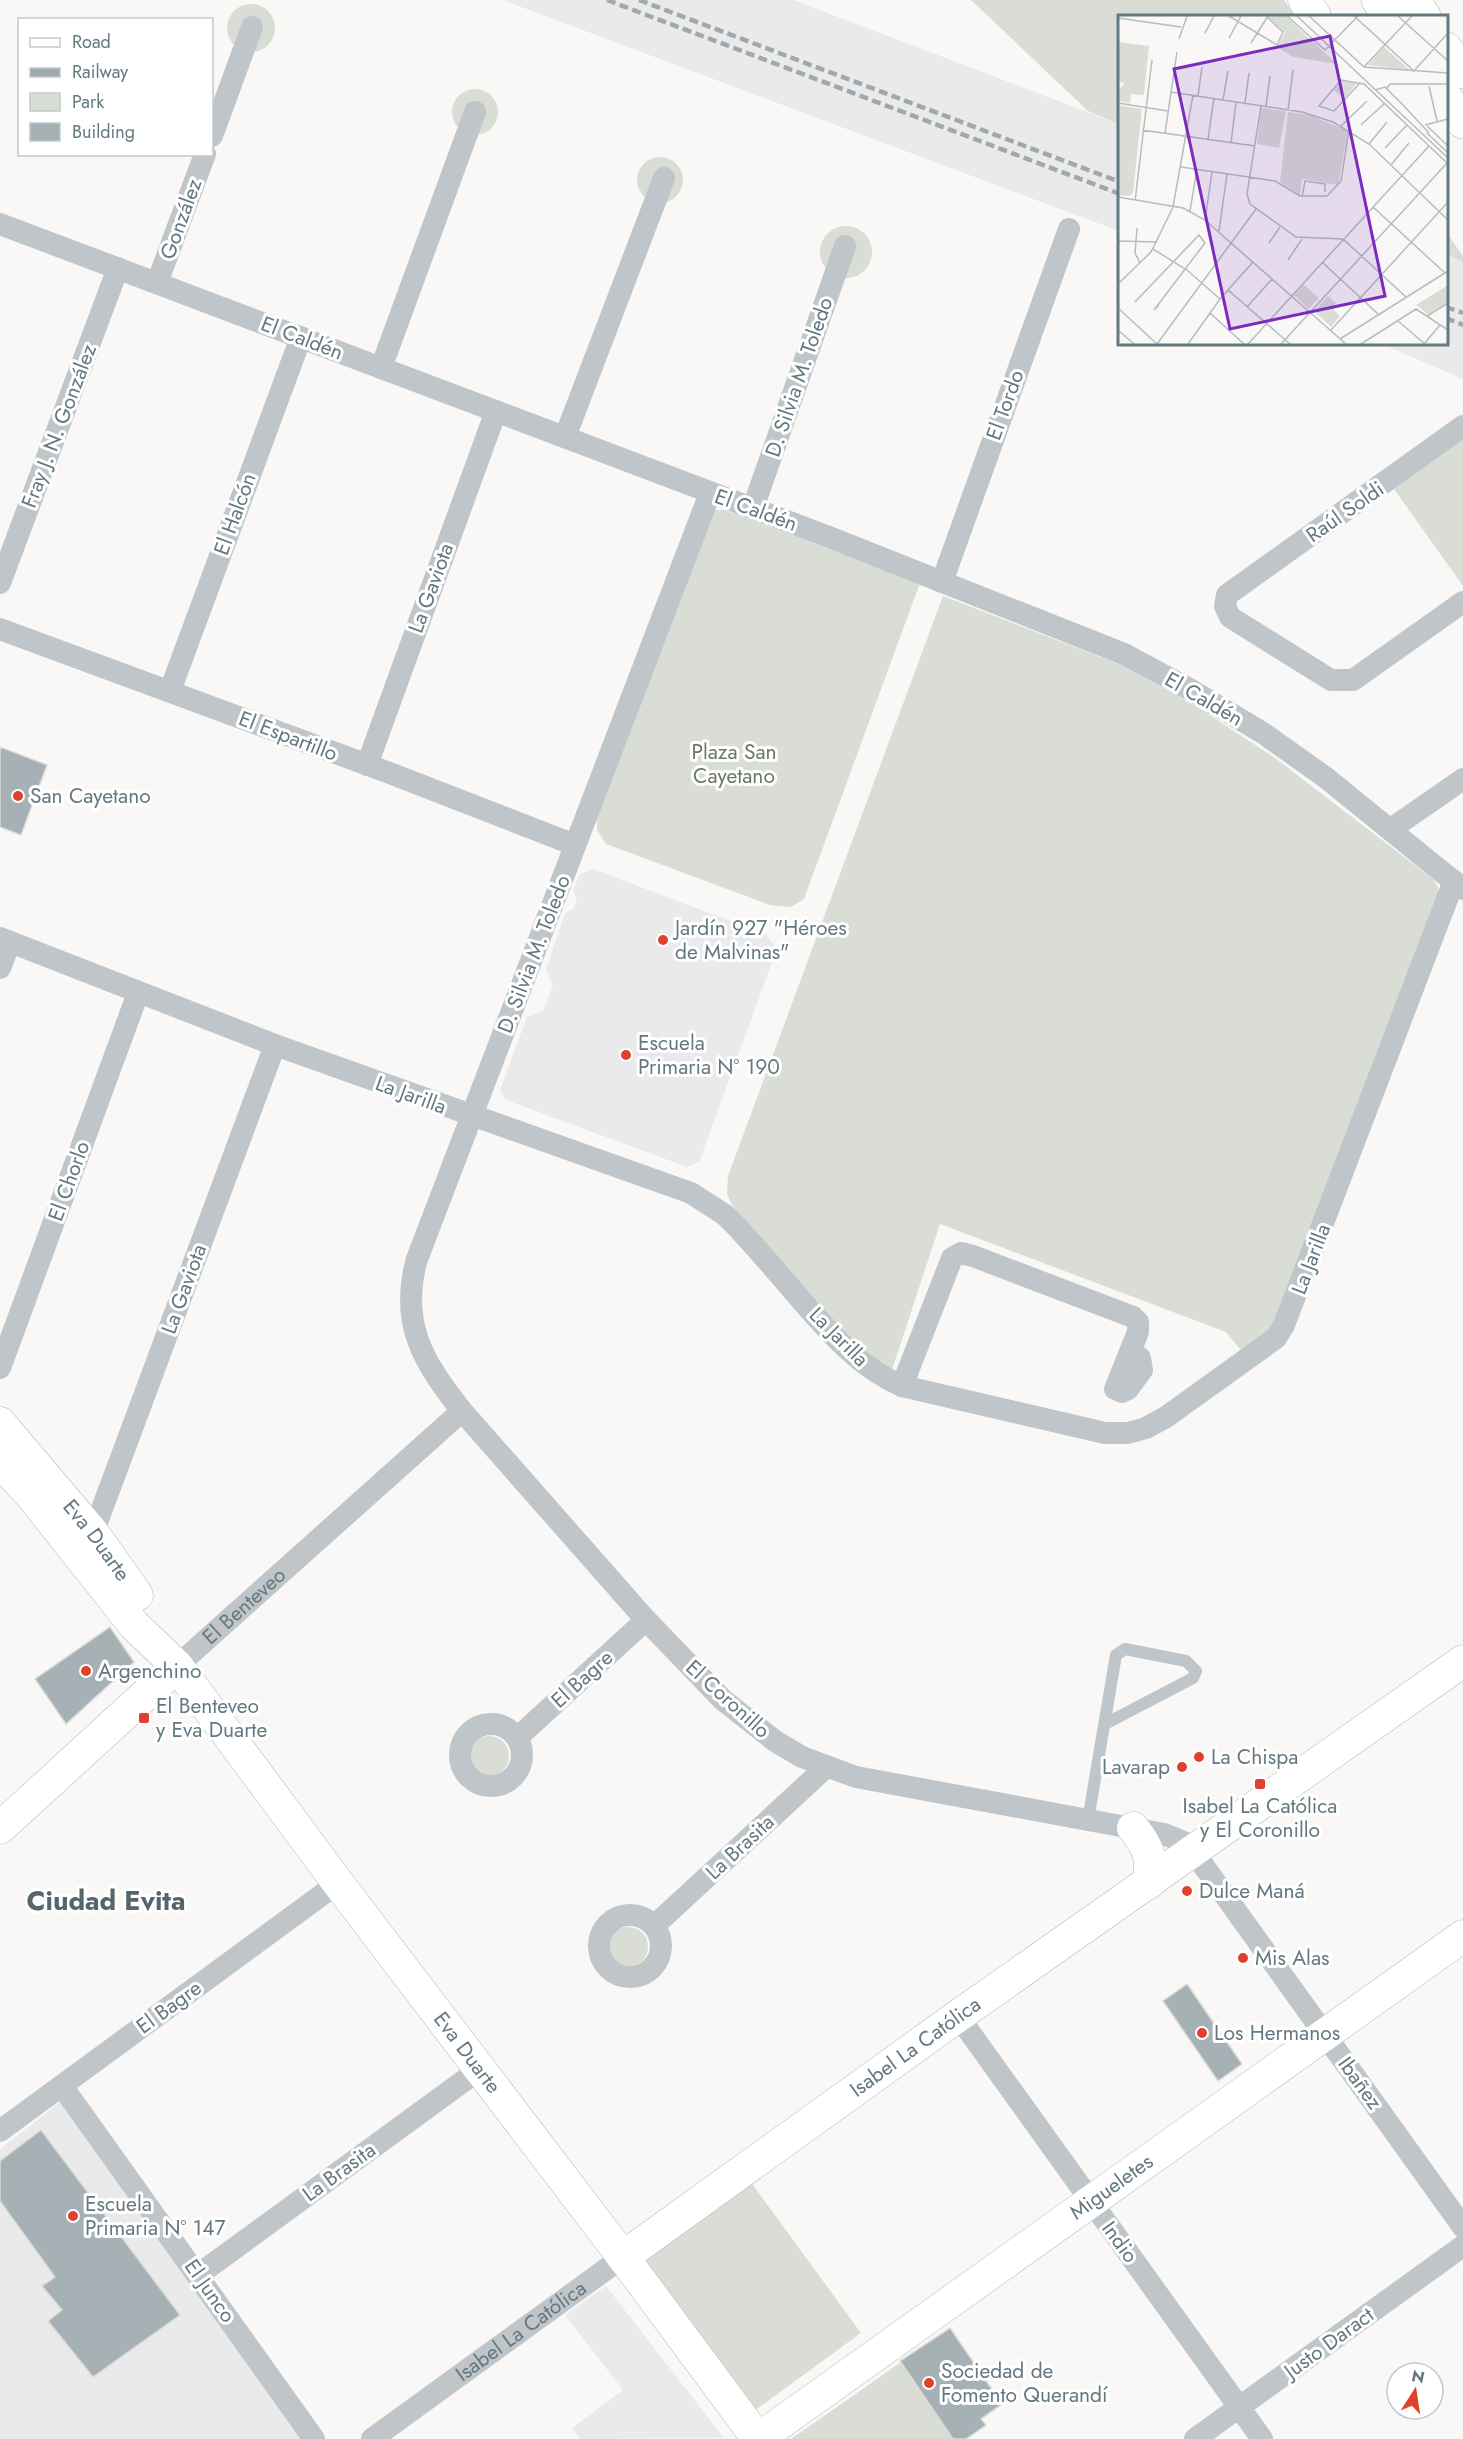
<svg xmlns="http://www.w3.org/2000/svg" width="1463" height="2439" font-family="Jost,sans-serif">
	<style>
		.built { fill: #e9eae9 }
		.green { fill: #d9ddd5 }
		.building { fill: #a6b1b5; stroke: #dadad8; stroke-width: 1.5 }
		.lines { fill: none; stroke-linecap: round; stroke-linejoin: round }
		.secondary-casing { stroke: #b2b9bd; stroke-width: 33 }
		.primary-casing { stroke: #b3b9bc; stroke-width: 34 }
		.lane { stroke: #bfc5c8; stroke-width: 12 }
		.street { stroke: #bfc5c8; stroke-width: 22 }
		.secondary { stroke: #fff; stroke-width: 32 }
		.primary { stroke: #fff; stroke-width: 33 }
		.rail { stroke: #9fa8ad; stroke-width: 4.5; stroke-dasharray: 9 4.5; stroke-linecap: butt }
		.poi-dot { fill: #e0412f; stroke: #fff; stroke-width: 2 }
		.labels { text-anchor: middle; stroke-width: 6; stroke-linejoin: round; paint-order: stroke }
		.street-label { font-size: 21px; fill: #647881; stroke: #fff }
		.park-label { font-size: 21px; fill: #6a7963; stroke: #fff }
		.poi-label { font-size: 21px; fill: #647881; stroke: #fff; text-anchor: start }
		.district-label { font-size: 27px; font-weight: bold; fill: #56656c; stroke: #fff }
		.inset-road { fill: none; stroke: #b4bdc0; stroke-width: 1.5 }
		.view { fill: #7b2cbf; fill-opacity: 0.15; stroke: #7b2cbf; stroke-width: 3 }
		.inset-edge { fill: none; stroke: #647881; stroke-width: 3 }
	</style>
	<rect width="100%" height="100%" fill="#f9f8f6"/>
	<path class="built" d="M 503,0 L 793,0 L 1119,124 L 1119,231 Z
		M 1447,255 L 1463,262 L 1463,379 L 1382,344 L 1446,344 Z
		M 593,869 L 767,935 L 777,949 L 699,1162 L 687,1167 L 506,1100 L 500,1090 L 527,1017 L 543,1011 L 553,985 L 546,969 L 565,913 L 574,908 L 577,899 L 573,890 L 580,874 Z
		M 63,2100 L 302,2439 L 0,2439 L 0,2149 Z
		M 606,2286 L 724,2438 L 580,2439 L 572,2428 L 623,2390 L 565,2315 Z"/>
	<path class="green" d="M 971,0 L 1284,0 L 1296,16 L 1120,16 L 1119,124 L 1088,111 Z
		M227 28a24 24 0 1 1 48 0a24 24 0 1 1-48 0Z
		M452 112a23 23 0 1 1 46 0a23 23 0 1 1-46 0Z
		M637 180a23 23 0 1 1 46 0a23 23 0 1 1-46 0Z
		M820 252a26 26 0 1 1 52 0a26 26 0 1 1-52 0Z
		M 1446,232 L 1463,256 L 1463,262 L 1447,255 Z
		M 1463,438 L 1463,586 L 1394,489 Z
		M 713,510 L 725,510 L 920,583 L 804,899 L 791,907 L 770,905 L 606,844 L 597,830 L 597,811 Z
		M 943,596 L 1121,665 L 1196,706 L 1275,758 L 1433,879 L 1438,887 L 1439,895 L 1279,1318 L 1256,1347 L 1244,1354 L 1226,1332 L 940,1224 L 892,1370 L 852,1343 L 734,1209 L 727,1194 L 728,1176 Z
		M469 1756a20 20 0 1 1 40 0a20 20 0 1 1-40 0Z
		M608 1947a20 20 0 1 1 40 0a20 20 0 1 1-40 0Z
		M 750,2181 L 861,2333 L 754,2411 L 643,2259 Z
		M 950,2328 L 1002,2404 L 981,2419 L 986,2425 L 966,2439 L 791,2439 Z"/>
	<path class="building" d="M 0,747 L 47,765 L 21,835 L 0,827 Z
		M 110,1627 L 134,1662 L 66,1724 L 35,1679 Z
		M 1187,1984 L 1242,2064 L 1218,2081 L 1163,2001 Z
		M 41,2130 L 180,2315 L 93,2377 L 48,2321 L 62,2310 L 42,2286 L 55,2277 L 0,2201 L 0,2161 Z
		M 950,2328 L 1002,2404 L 981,2419 L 986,2425 L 966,2439 L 953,2439 L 900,2361 Z"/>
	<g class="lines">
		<defs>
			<g id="secondary">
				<path d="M 1304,0 L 1315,16"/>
				<path id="s3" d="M 0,1423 L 93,1533 L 137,1595"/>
				<path id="s4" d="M 0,1462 L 31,1495 L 134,1625 L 177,1666 L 338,1883 L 623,2257 L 758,2439"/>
				<path d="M 0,1828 L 177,1666"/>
				<path d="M 1133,1828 C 1149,1848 1152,1857 1149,1883"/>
				<path id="s5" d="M 623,2257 L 958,2016 L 1463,1661"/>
				<path id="s6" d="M 758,2439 L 1463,1936"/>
			</g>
			<path id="primary" d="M 1378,0 L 1389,16
				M 1413,0 L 1424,16
				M 1446,49 L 1463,72
				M 1446,98 L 1463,122"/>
		</defs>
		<use href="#secondary" class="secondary-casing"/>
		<use href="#primary" class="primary-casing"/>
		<path class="lane" d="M 1088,1820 L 1116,1655 L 1125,1649 L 1186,1661 L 1196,1671 L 1193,1678 L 1105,1724"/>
		<g class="street">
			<path d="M 212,136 L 252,27"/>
			<path d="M 0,224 L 829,537 L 1124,654 L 1191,690 L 1263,733 L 1325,777 L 1463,889"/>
			<path d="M 157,283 L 205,154"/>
			<path d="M 381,368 L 475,112"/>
			<path d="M 1463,426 L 1227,595 L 1225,606 L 1230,617 L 1331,680 L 1353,680 L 1463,602"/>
			<path d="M 565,437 L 664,178"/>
			<path d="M 710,493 L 417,1259 C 399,1323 423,1362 462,1411 L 646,1620 L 723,1700 L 775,1741 L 802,1757 L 856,1777 L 1164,1834 L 1188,1844 L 1463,2227"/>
			<path d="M 753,508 L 845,246"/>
			<path d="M 942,582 L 1069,229"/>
			<path d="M 0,583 L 118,268"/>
			<path d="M 0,629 L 387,772 L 575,845"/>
			<path d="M 170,691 L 301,337"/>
			<path d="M 367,765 L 496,411"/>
			<path d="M 1391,829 L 1463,779"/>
			<path d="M 0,938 L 275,1045 L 691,1193 L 725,1215 L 737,1227 C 759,1251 780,1275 801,1300 C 831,1334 859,1367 902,1386 L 1105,1433 L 1128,1433 L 1146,1428 L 1166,1417 L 1276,1338 L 1284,1325 L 1454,881"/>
			<path d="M 0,968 L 10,942"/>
			<path d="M 0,1368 L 138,993"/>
			<path d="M 902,1386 L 952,1258 L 961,1253 L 973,1256 L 1133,1317 L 1138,1322 L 1138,1332 L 1115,1389 L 1122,1392 L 1128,1389 L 1142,1370 L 1140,1358 L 1131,1351"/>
			<path d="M 93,1533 L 275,1045"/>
			<path id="s1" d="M 177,1666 L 462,1411"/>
			<circle cx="491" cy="1755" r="31"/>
			<path d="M 517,1738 L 646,1620"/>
			<circle cx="630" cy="1946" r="31"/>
			<path d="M 654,1926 L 825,1768"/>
			<path d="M 958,2016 L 1262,2439"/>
			<path d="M 62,2086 L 314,2439"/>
			<path d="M 0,2131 L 338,1883"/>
			<path d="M 198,2275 L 480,2069"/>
			<path id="s2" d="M 372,2439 L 623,2257"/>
			<path d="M 1195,2439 L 1463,2246"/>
		</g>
		<use href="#secondary" class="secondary"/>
		<use href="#primary" class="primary"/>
		<path class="rail" d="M 607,0 L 1120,194
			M 639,0 L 1120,182
			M 1446,307 L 1463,313
			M 1446,318 L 1463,325"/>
	</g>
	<g class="poi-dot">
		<circle cx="18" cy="796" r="6"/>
		<circle cx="663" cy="940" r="6"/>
		<circle cx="626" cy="1055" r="6"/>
		<circle cx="86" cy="1671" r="6"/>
		<rect x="138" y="1712" width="12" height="12" rx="3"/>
		<circle cx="1199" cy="1757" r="6"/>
		<circle cx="1182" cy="1767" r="6"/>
		<rect x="1254" y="1778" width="12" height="12" rx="3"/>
		<circle cx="1187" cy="1891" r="6"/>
		<circle cx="1243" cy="1958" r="6"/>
		<circle cx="1202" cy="2033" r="6"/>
		<circle cx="73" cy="2216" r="6"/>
		<circle cx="929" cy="2383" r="6"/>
	</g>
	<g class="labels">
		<g class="street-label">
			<text transform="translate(181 219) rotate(-70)" y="7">González</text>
			<text transform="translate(302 338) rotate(21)" y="7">El Caldén</text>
			<text transform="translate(799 377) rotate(-71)" y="7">D. Silvia M. Toledo</text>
			<text transform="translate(1005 405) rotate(-70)" y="7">El Tordo</text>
			<text transform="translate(59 426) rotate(-69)" y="7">Fray J. N. González</text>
			<text transform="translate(756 510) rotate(20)" y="7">El Caldén</text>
			<text transform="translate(1345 512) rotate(-35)" y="7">Raúl Soldi</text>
			<text transform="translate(235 514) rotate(-70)" y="7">El Halcón</text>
			<text transform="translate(431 588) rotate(-70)" y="7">La Gaviota</text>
			<text transform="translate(1204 699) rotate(30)" y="7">El Caldén</text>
			<text transform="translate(288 736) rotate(21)" y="7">El Espartillo</text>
			<text transform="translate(534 954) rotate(-69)" y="7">D. Silvia M. Toledo</text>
			<text transform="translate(411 1095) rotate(20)" y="7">La Jarilla</text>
			<text transform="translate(69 1181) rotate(-70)" y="7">El Chorlo</text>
			<text transform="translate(1311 1259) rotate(-69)" y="7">La Jarilla</text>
			<text transform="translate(184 1289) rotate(-70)" y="7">La Gaviota</text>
			<text transform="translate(839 1337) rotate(45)" y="7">La Jarilla</text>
			<text dy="7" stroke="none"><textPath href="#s3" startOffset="152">Eva Duarte</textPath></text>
			<text dy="7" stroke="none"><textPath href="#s1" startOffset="90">El Benteveo</textPath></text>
			<text transform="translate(582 1679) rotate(-42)" y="7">El Bagre</text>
			<text transform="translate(728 1699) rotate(42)" y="7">El Coronillo</text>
			<text transform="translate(740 1847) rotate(-43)" y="7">La Brasita</text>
			<text transform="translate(169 2007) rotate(-36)" y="7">El Bagre</text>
			<text dy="7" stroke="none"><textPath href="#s5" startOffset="360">Isabel La Católica</textPath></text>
			<text dy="7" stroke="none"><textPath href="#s4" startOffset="754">Eva Duarte</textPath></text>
			<text transform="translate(1360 2083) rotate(54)" y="7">Ibañez</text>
			<text transform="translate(339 2172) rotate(-36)" y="7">La Brasita</text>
			<text dy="7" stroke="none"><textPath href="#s6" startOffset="434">Migueletes</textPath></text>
			<text transform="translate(1120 2242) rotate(54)" y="7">Indio</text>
			<text transform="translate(210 2291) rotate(55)" y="7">El Junco</text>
			<text dy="7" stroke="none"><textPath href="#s2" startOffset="184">Isabel La Católica</textPath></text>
			<text transform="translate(1329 2343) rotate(-36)" y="7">Justo Daract</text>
		</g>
		<g class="park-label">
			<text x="734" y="759">Plaza San<tspan x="734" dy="24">Cayetano</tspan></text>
		</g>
		<g class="poi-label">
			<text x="30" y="803">San Cayetano</text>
			<text x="675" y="935">Jardín 927 "Héroes<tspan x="675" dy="24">de Malvinas"</tspan></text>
			<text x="638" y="1050">Escuela<tspan x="638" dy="24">Primaria Nº 190</tspan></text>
			<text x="98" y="1678">Argenchino</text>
			<text x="156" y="1713">El Benteveo<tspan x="156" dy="24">y Eva Duarte</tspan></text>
			<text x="1211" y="1764">La Chispa</text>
			<text x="1170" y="1774" text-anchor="end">Lavarap</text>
			<text x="1260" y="1813" text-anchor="middle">Isabel La Católica<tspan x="1260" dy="24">y El Coronillo</tspan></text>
			<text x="1199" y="1898">Dulce Maná</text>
			<text x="1255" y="1965">Mis Alas</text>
			<text x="1214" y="2040">Los Hermanos</text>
			<text x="85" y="2211">Escuela<tspan x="85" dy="24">Primaria N° 147</tspan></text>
			<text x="941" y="2378">Sociedad de<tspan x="941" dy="24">Fomento Querandí</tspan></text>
		</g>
		<g class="district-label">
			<text x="106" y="1910">Ciudad Evita</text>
		</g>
	</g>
	<g transform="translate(1118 15)">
		<rect width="330" height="330" fill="#f9f8f6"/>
		<path d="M 149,1 L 167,1 L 219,49 L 175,42 L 159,32 L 167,17 ZM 0,27 L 31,31 L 26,80 L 13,79 L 12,88 L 0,86 L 0,76 L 7,68 L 0,67 ZM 266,32 L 292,55 L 250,50 ZM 224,66 L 239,68 L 226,84 L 216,75 ZM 0,90 L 24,94 L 15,178 L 11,181 L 0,180 ZM 143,93 L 168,96 L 161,133 L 139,129 ZM 170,97 L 191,100 L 230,116 L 220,170 L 184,164 L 182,180 L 162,167 ZM 186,270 L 201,283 L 191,294 L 176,280 ZM 330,270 L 330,287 L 310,299 L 298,290 ZM 210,281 L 218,288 L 214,293 L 222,301 L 213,312 L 196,296 Z" fill="#d9ddd5"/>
		<path class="inset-road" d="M 111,1 L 159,30 L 165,17 L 148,1M 169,1 L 207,35 L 240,1M 179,1 L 330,143M 191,1 L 246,52 L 330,58M 236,1 L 295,55M 280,1 L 330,46M 0,3 L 63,12M 87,18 L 96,1M 111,23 L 123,1M 61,24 L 69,1M 133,28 L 150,1M 246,52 L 294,1M 295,57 L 330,18M 242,68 L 216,96 L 201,91 L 223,65 L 246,69 L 330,149M 311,71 L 319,106M 269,73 L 272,69 L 330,69M 257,75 L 267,72 L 285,90M 53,77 L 184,97 L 215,107 L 251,129 L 330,205M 80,81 L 84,52M 105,85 L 110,56M 0,88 L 50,96M 127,88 L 131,58M 285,90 L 311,118M 143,91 L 129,179 L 132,189 L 178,222 L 225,224 L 288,282M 148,91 L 152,61M 170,95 L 175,55M 243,110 L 267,88M 307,110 L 330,104M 223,111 L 249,86M 309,111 L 330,131M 24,115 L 137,131M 47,118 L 59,37M 309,118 L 330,138M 90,124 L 96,83M 113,128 L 118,87M 251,129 L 269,107M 267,133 L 289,110M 273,150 L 291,128M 63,152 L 157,166 L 182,181 L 209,181 L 223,166 L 231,115M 0,182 L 65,193 L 87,205 L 113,228M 184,182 L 187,166 L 207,169 L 207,177 L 207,173M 17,186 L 34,45M 255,192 L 327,258M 72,196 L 79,154M 87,205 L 94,157M 19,213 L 17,238 L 22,248M 101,216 L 109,159M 0,226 L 39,227M 113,228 L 228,329M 151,228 L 162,212M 35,234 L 69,255 L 102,284M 170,245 L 184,224M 204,247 L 260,299M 0,269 L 33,237 L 55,192 L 75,80M 110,275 L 172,329M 23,281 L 17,287 L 81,220 L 87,228 L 36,295 L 41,290M 129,292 L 154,264M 0,293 L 39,329M 92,298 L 126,329M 309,301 L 330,288M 280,306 L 307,329M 0,315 L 16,329M 213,315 L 330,187M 222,324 L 330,256M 39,329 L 138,194M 70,329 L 102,284 L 135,247M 130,329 L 311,131M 163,329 L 329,148M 243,329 L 298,294 L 330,315M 306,329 L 322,310"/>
		<path class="view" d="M 212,21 L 267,281 L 112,314 L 56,54 Z"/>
		<rect width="330" height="330" class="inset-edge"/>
	</g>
	<rect x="18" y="18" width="195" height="138" fill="#ffffff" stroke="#c1c9cd" stroke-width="1.5"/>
	<rect x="30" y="38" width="30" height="9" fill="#ffffff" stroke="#c1c9cd" stroke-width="1.5"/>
	<text x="72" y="48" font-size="18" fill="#647881">Road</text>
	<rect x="30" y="68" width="30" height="9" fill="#9fa8ad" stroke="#c1c9cd" stroke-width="1.5"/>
	<text x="72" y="78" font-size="18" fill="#647881">Railway</text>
	<rect x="30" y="93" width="30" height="18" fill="#d9ddd5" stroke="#c1c9cd" stroke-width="1.5"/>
	<text x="72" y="108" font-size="18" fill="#647881">Park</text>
	<rect x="30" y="123" width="30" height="18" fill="#a6b1b5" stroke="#c1c9cd" stroke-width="1.5"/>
	<text x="72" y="138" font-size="18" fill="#647881">Building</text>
	<g transform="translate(1415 2391) rotate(12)"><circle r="28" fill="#ffffff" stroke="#c1c9cd" stroke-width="1.5"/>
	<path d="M0-4.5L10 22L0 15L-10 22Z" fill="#e0412f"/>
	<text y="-9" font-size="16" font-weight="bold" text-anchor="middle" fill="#647881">N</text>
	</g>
</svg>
